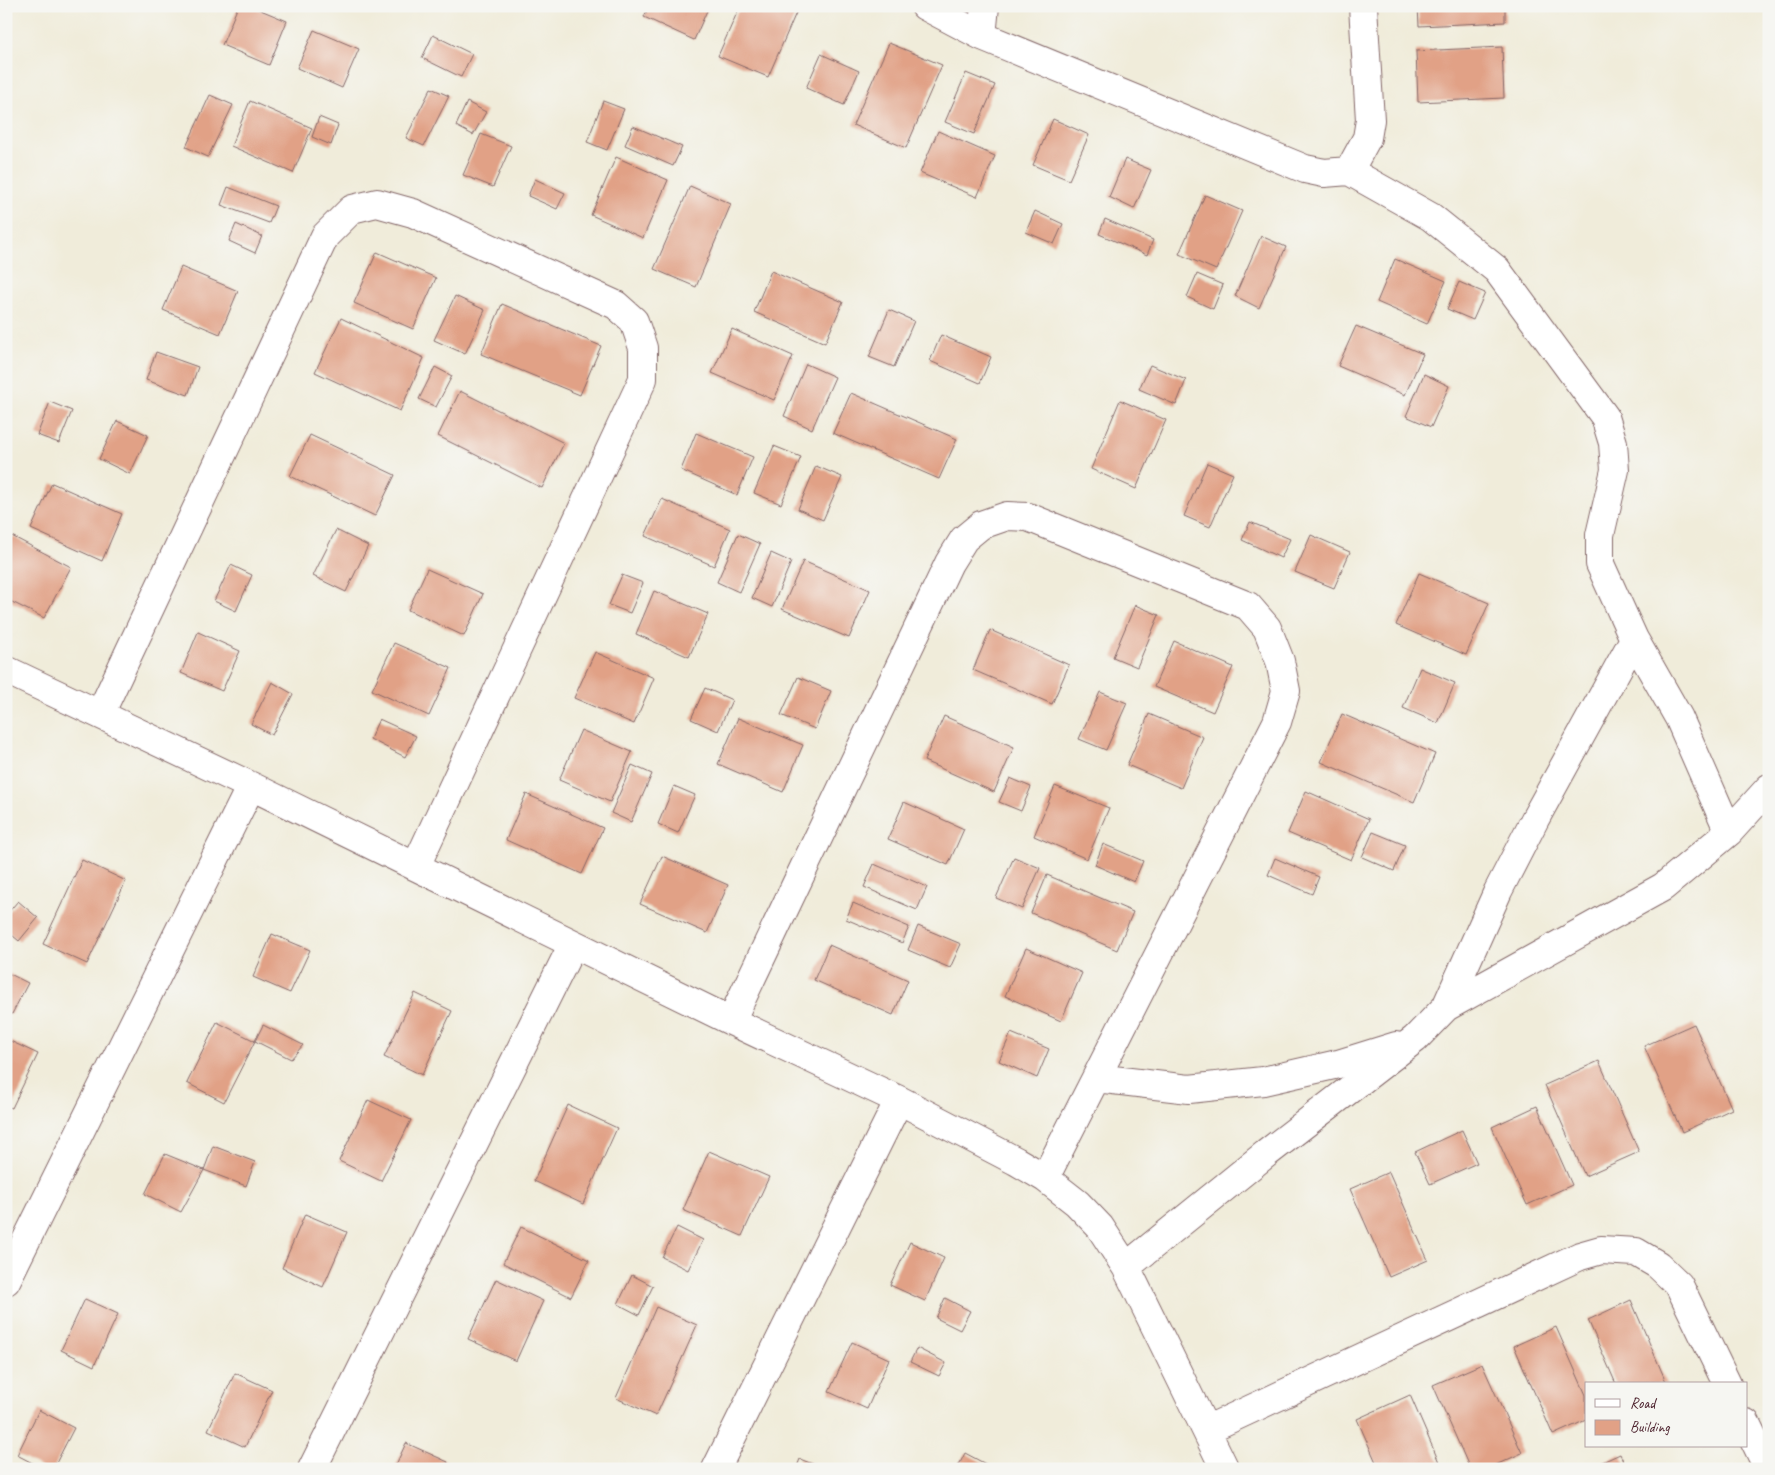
<svg xmlns="http://www.w3.org/2000/svg" width="1775" height="1475" font-family="Caveat,sans-serif">
	<style>
		.building { fill: #e1a186 }
		.lines { fill: none; stroke-linecap: round; stroke-linejoin: round }
		.minor-casing { stroke: #846768; stroke-width: 30 }
		.minor { stroke: #fff; stroke-width: 28 }
	</style>
	<rect width="100%" height="100%" fill="#f6f6f2"/>
	<filter id="ink" filterUnits="userSpaceOnUse"><feTurbulence type="fractalNoise" baseFrequency=".02" numOctaves="2"/><feDisplacementMap in="SourceGraphic" scale="10" xChannelSelector="R" yChannelSelector="G"/><feConvolveMatrix kernelMatrix="1 2 1 2 8 2 1 2 1" color-interpolation-filters="sRGB"/></filter>
	<filter id="wash" filterUnits="userSpaceOnUse"><feTurbulence type="fractalNoise" baseFrequency=".0096" numOctaves="4" result="noise"/><feDisplacementMap in="SourceGraphic" scale="20" xChannelSelector="R" yChannelSelector="G"/><feGaussianBlur stdDeviation="1.12" result="paint"/><feColorMatrix in="noise" values="0 0 0 0 0 0 0 0 0 0 0 0 0 0 0 0 0 1.4 0 .05"/><feComposite in="paint" operator="in"/></filter>
	<g filter="url(#wash)">
		<rect width="100%" height="100%" fill="#f0ecda"/>
		<g id="blocks">
			<path class="building" d="M 238,6 L 251,6 L 287,21 L 269,65 L 222,45 Z
				M 649,6 L 709,6 L 694,40 L 644,17 Z
				M 740,6 L 799,6 L 768,77 L 718,56 Z
				M 1418,6 L 1505,6 L 1505,22 L 1419,26 Z
				M 314,30 L 359,49 L 342,88 L 297,68 Z
				M 433,35 L 472,54 L 461,77 L 422,58 Z
				M 889,43 L 942,65 L 906,148 L 853,125 Z
				M 1502,47 L 1504,98 L 1418,102 L 1416,51 Z
				M 821,54 L 859,71 L 844,105 L 806,88 Z
				M 966,73 L 995,85 L 974,134 L 945,122 Z
				M 431,88 L 449,96 L 424,146 L 406,138 Z
				M 210,95 L 233,105 L 208,157 L 186,147 Z
				M 250,101 L 312,128 L 293,173 L 231,146 Z
				M 603,101 L 624,109 L 607,150 L 587,142 Z
				M 467,102 L 486,112 L 473,135 L 456,126 Z
				M 319,117 L 338,125 L 331,145 L 312,137 Z
				M 1053,119 L 1089,135 L 1069,180 L 1033,165 Z
				M 633,126 L 682,147 L 673,166 L 625,145 Z
				M 938,131 L 995,156 L 977,197 L 920,173 Z
				M 481,134 L 511,146 L 493,187 L 463,175 Z
				M 616,157 L 668,180 L 643,238 L 591,215 Z
				M 1125,159 L 1151,170 L 1134,209 L 1109,197 Z
				M 535,179 L 565,193 L 557,209 L 528,196 Z
				M 690,186 L 731,204 L 696,287 L 654,269 Z
				M 228,187 L 276,206 L 269,223 L 221,205 Z
				M 1205,195 L 1242,211 L 1216,270 L 1179,254 Z
				M 1035,211 L 1063,224 L 1054,244 L 1026,232 Z
				M 1105,219 L 1153,240 L 1147,255 L 1099,234 Z
				M 236,224 L 262,236 L 255,253 L 229,241 Z
				M 1261,236 L 1286,247 L 1259,308 L 1235,296 Z
				M 377,252 L 436,278 L 413,329 L 354,303 Z
				M 1395,259 L 1446,281 L 1427,324 L 1377,302 Z
				M 181,267 L 238,291 L 220,334 L 163,310 Z
				M 771,271 L 843,302 L 825,343 L 754,312 Z
				M 1197,274 L 1223,285 L 1213,309 L 1187,297 Z
				M 1459,282 L 1485,293 L 1473,320 L 1447,309 Z
				M 455,296 L 485,310 L 465,354 L 434,340 Z
				M 502,304 L 601,346 L 580,395 L 481,354 Z
				M 889,310 L 914,321 L 894,367 L 869,357 Z
				M 341,318 L 424,358 L 400,411 L 315,372 Z
				M 1356,326 L 1423,354 L 1405,395 L 1338,366 Z
				M 732,329 L 793,356 L 774,400 L 712,373 Z
				M 941,335 L 991,357 L 980,383 L 930,361 Z
				M 156,352 L 198,367 L 188,395 L 146,380 Z
				M 806,364 L 835,377 L 812,429 L 784,416 Z
				M 1150,365 L 1186,380 L 1176,405 L 1139,389 Z
				M 435,367 L 452,376 L 436,407 L 419,399 Z
				M 1424,374 L 1449,386 L 1431,427 L 1406,416 Z
				M 460,391 L 564,443 L 542,488 L 438,436 Z
				M 851,393 L 957,439 L 939,479 L 833,433 Z
				M 1120,400 L 1166,420 L 1136,489 L 1091,469 Z
				M 50,402 L 72,411 L 59,443 L 37,435 Z
				M 117,421 L 148,435 L 130,474 L 99,459 Z
				M 696,433 L 753,457 L 737,495 L 681,470 Z
				M 310,435 L 395,475 L 375,516 L 290,476 Z
				M 774,446 L 801,457 L 781,504 L 754,493 Z
				M 1207,463 L 1233,474 L 1210,527 L 1184,516 Z
				M 816,466 L 842,477 L 823,520 L 798,509 Z
				M 52,483 L 122,514 L 102,561 L 31,529 Z
				M 662,499 L 730,529 L 714,566 L 645,536 Z
				M 1250,522 L 1290,539 L 1281,558 L 1242,540 Z
				M 336,530 L 368,546 L 346,592 L 313,576 Z
				M 6,533 L 71,567 L 44,618 L 6,599 Z
				M 738,534 L 760,544 L 739,592 L 717,582 Z
				M 1311,535 L 1350,552 L 1334,588 L 1295,572 Z
				M 771,553 L 791,562 L 772,607 L 752,598 Z
				M 803,561 L 870,590 L 849,638 L 782,609 Z
				M 231,565 L 252,575 L 236,611 L 214,601 Z
				M 427,569 L 483,594 L 464,636 L 408,610 Z
				M 1419,573 L 1489,603 L 1466,655 L 1396,625 Z
				M 622,575 L 643,583 L 630,613 L 609,605 Z
				M 654,591 L 708,614 L 689,657 L 636,634 Z
				M 1135,605 L 1159,615 L 1137,667 L 1113,657 Z
				M 990,630 L 1069,665 L 1052,704 L 973,670 Z
				M 198,632 L 240,651 L 222,691 L 181,673 Z
				M 1174,641 L 1233,667 L 1213,712 L 1154,687 Z
				M 394,643 L 451,668 L 429,716 L 372,690 Z
				M 595,652 L 654,678 L 634,724 L 574,698 Z
				M 1420,668 L 1455,683 L 1438,723 L 1403,708 Z
				M 798,677 L 831,691 L 815,729 L 781,715 Z
				M 272,682 L 293,694 L 272,735 L 251,724 Z
				M 705,688 L 732,700 L 718,731 L 691,719 Z
				M 1100,692 L 1127,703 L 1106,750 L 1079,739 Z
				M 1149,714 L 1203,737 L 1181,788 L 1127,765 Z
				M 1342,714 L 1435,754 L 1414,802 L 1321,762 Z
				M 944,716 L 1014,747 L 994,792 L 924,761 Z
				M 738,718 L 803,745 L 783,792 L 718,764 Z
				M 379,719 L 416,736 L 405,757 L 370,739 Z
				M 581,730 L 632,752 L 610,802 L 559,780 Z
				M 632,765 L 652,774 L 631,822 L 611,813 Z
				M 1010,778 L 1031,787 L 1021,811 L 999,802 Z
				M 674,786 L 695,795 L 678,833 L 658,824 Z
				M 1055,786 L 1109,808 L 1087,859 L 1034,836 Z
				M 1306,791 L 1369,819 L 1351,860 L 1288,833 Z
				M 526,794 L 603,828 L 582,874 L 506,840 Z
				M 904,802 L 964,829 L 948,865 L 888,839 Z
				M 1373,832 L 1405,845 L 1394,871 L 1362,857 Z
				M 1103,844 L 1143,861 L 1134,882 L 1095,865 Z
				M 662,856 L 728,885 L 707,933 L 640,904 Z
				M 1014,857 L 1040,868 L 1022,909 L 996,898 Z
				M 1275,858 L 1319,877 L 1312,894 L 1268,875 Z
				M 82,860 L 126,881 L 87,964 L 43,944 Z
				M 874,864 L 927,887 L 917,910 L 864,887 Z
				M 1047,875 L 1133,912 L 1117,950 L 1031,913 Z
				M 18,901 L 38,918 L 19,941 L 6,930 L 6,915 Z
				M 853,903 L 909,927 L 902,943 L 846,919 Z
				M 918,926 L 961,944 L 950,968 L 908,950 Z
				M 272,934 L 310,950 L 290,993 L 253,977 Z
				M 829,945 L 908,980 L 893,1015 L 814,980 Z
				M 1026,948 L 1082,973 L 1061,1021 L 1005,996 Z
				M 6,972 L 28,983 L 12,1014 L 6,1012 Z
				M 415,993 L 452,1011 L 422,1075 L 384,1057 Z
				M 217,1022 L 255,1041 L 224,1102 L 187,1083 Z
				M 1694,1024 L 1732,1109 L 1682,1132 L 1644,1046 Z
				M 263,1025 L 303,1045 L 291,1059 L 255,1041 Z
				M 1011,1033 L 1049,1049 L 1037,1078 L 999,1061 Z
				M 6,1039 L 38,1054 L 12,1108 L 6,1106 Z
				M 1599,1061 L 1639,1152 L 1585,1176 L 1545,1085 Z
				M 368,1100 L 411,1120 L 381,1181 L 339,1161 Z
				M 568,1105 L 617,1128 L 583,1204 L 534,1181 Z
				M 1537,1106 L 1572,1185 L 1527,1205 L 1492,1127 Z
				M 1462,1130 L 1477,1163 L 1430,1184 L 1415,1152 Z
				M 213,1146 L 255,1162 L 246,1186 L 204,1170 Z
				M 709,1151 L 769,1177 L 742,1236 L 683,1210 Z
				M 165,1154 L 204,1170 L 181,1212 L 145,1194 Z
				M 1389,1172 L 1428,1260 L 1389,1277 L 1350,1189 Z
				M 305,1214 L 347,1232 L 323,1287 L 282,1268 Z
				M 521,1227 L 589,1260 L 571,1297 L 503,1263 Z
				M 677,1227 L 703,1240 L 688,1270 L 662,1257 Z
				M 910,1242 L 944,1258 L 925,1301 L 890,1285 Z
				M 632,1275 L 653,1286 L 639,1315 L 618,1304 Z
				M 496,1279 L 543,1301 L 516,1361 L 468,1339 Z
				M 945,1298 L 970,1311 L 960,1330 L 936,1318 Z
				M 85,1299 L 118,1314 L 94,1366 L 61,1350 Z
				M 1631,1300 L 1667,1384 L 1616,1384 L 1588,1320 Z
				M 656,1307 L 697,1325 L 656,1416 L 616,1398 Z
				M 1556,1327 L 1586,1395 L 1586,1420 L 1553,1435 L 1514,1346 Z
				M 852,1342 L 889,1359 L 867,1409 L 829,1392 Z
				M 917,1348 L 946,1363 L 939,1376 L 910,1362 Z
				M 1482,1364 L 1522,1453 L 1487,1469 L 1470,1469 L 1433,1385 Z
				M 235,1373 L 272,1390 L 245,1447 L 208,1430 Z
				M 1410,1395 L 1442,1469 L 1379,1469 L 1357,1419 Z
				M 39,1410 L 74,1428 L 53,1469 L 44,1469 L 17,1455 Z
				M 406,1443 L 448,1462 L 445,1469 L 394,1469 Z
				M 965,1453 L 995,1469 L 957,1469 Z
				M 1620,1454 L 1627,1469 L 1587,1469 Z
				M 800,1459 L 825,1469 L 796,1469 Z"/>
		</g>
	</g>
	<g filter="url(#ink)">
		<use href="#blocks" fill-opacity="0" stroke="#846768" stroke-width="1"/>
		<g class="lines">
			<defs>
				<path id="minor" d="M 925,6 L 982,36 L 1305,169 L 1324,173 L 1349,171 L 1367,138 L 1370,120 L 1363,6
					M 982,36 L 985,6
					M 1349,171 L 1431,217 L 1497,270 L 1605,417 L 1613,443 L 1615,470 L 1600,535 L 1600,564 L 1634,639 L 1535,819 L 1498,891 L 1446,1007
					M 1634,639 L 1679,718 L 1729,832
					M 6,670 L 251,786 L 731,1021 L 899,1100 L 1016,1161 L 1045,1178 L 1077,1203 L 1100,1227 L 1126,1267 L 1225,1469
					M 100,714 L 325,236 L 352,209 L 377,203 L 413,213 L 616,305 L 634,321 L 643,348 L 643,379 L 416,866
					M 731,1021 L 949,563 L 964,539 L 981,525 L 1007,516 L 1028,517 L 1248,606 L 1267,628 L 1280,661 L 1286,691 L 1277,722 L 1045,1178
					M 1096,1078 L 1189,1089 L 1263,1081 L 1338,1064 L 1396,1046
					M 1126,1267 L 1267,1153 L 1415,1039 L 1446,1007 L 1663,887 L 1729,832 L 1769,788
					M 6,1281 L 251,786
					M 1746,1423 L 1763,1458 L 1766,1469
					M 1206,1430 L 1580,1256 L 1601,1250 L 1636,1252 L 1658,1265 L 1679,1285 L 1727,1384
					M 312,1469 L 573,944
					M 716,1469 L 899,1100"/>
			</defs>
			<use href="#minor" class="minor-casing"/>
			<use href="#minor" class="minor"/>
		</g>
	</g>
	<rect width="1775" height="1475" fill="none" stroke="#f6f6f2" stroke-width="25"/>
	<rect x="1585" y="1382" width="162" height="65" fill="#f6f6f2" stroke="#b1a0a2"/>
	<rect x="1595" y="1399" width="25" height="8" fill="#ffffff" stroke="#b1a0a2"/>
	<text x="1630" y="1408" font-size="15" fill="#4a1f2b">Road</text>
	<rect x="1595" y="1420" width="25" height="15" fill="#e1a186" stroke="#b1a0a2"/>
	<text x="1630" y="1432" font-size="15" fill="#4a1f2b">Building</text>
</svg>
